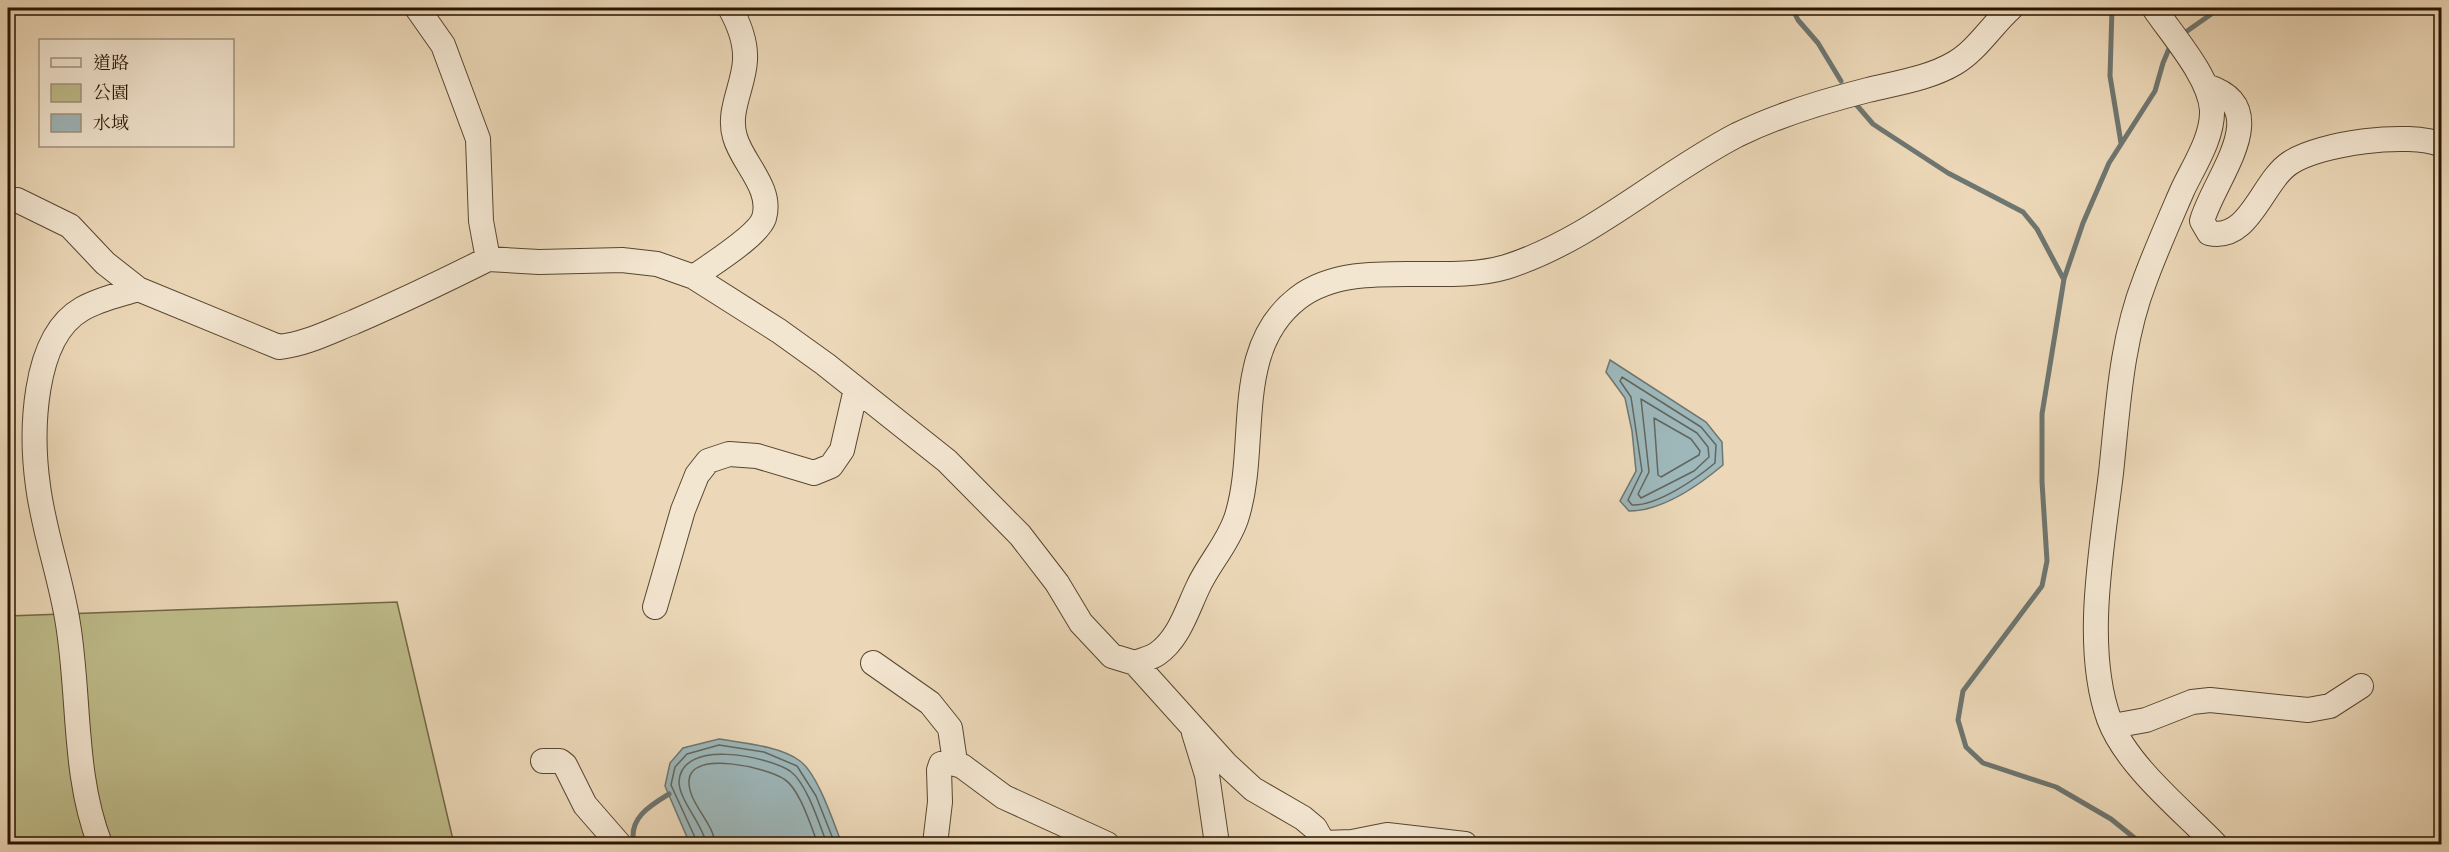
<svg xmlns="http://www.w3.org/2000/svg" width="2449" height="852" font-family="'Gentium Book Plus','Noto Serif TC',serif">
	<style>
		.green { fill: #bebc8a; stroke: #726846; stroke-width: 1.5 }
		.water { fill: #9db7ba; stroke: #6e7670; stroke-width: 1.5 }
		.lines { fill: none; stroke-linecap: round; stroke-linejoin: round }
		.shore { stroke: #62665e; stroke-width: 1.5 }
		.stream { stroke: #6e7670; stroke-width: 5 }
		.minor-casing { stroke: #58462f; stroke-width: 26 }
		.minor { stroke: #f3e6d1; stroke-width: 24 }
	</style>
	<rect width="100%" height="100%" fill="#ecd8b8"/>
	<filter id="stains"><feTurbulence type="fractalNoise" baseFrequency=".00333" numOctaves="4"/><feColorMatrix values="0 0 0 0 .2 0 0 0 0 .09 0 0 0 0 .02 0 0 0 .5 -.17"/></filter>
	<radialGradient id="worn" r=".72"><stop offset=".6" stop-color="#630" stop-opacity="0"/><stop offset="1" stop-color="#630" stop-opacity=".3"/></radialGradient>
	<path class="green" d="M 397,602 L 454,844 L 8,844 L 8,616 Z"/>
	<path class="water" d="M 1610,360 L 1706,422 L 1722,442 L 1723,465 C 1698,486 1662,511 1629,511 L 1620,501 L 1636,471 L 1632,431 L 1625,398 L 1606,372 Z
		M 719,739 C 743,743 780,746 800,761 C 818,774 834,824 842,844 L 694,844 L 687,837 L 665,786 L 670,763 L 683,748 Z"/>
	<g class="lines">
		<path class="shore" d="M 1622,377 L 1701,427 L 1716,445 L 1715,463 C 1696,479 1657,506 1632,505 L 1628,500 L 1642,471 L 1631,397 L 1620,381 Z
			M 1641,399 L 1697,433 L 1708,447 L 1709,457 L 1694,471 L 1641,498 L 1638,494 L 1649,472 Z
			M 1654,418 L 1691,439 L 1700,451 L 1699,455 L 1661,477 L 1658,475 Z
			M 698,844 L 671,785 L 675,767 L 687,754 L 719,745 L 764,752 L 797,766 L 816,796 L 835,844
			M 706,844 C 705,828 679,800 679,782 C 681,738 767,756 790,771 C 807,783 820,826 827,844
			M 715,844 C 714,823 688,803 689,781 C 690,749 768,768 784,779 C 800,789 811,827 818,844"/>
		<path class="stream" d="M 1792,8 L 1798,20 L 1818,43 L 1841,81
			M 2112,8 L 2110,76 L 2121,143
			M 2180,36 L 2210,15 L 2216,8
			M 1854,102 L 1873,124 L 1882,130 L 1948,173 L 2023,212 L 2037,229 L 2063,278
			M 634,844 C 628,819 649,806 669,794
			M 2142,844 L 2111,819 L 2056,787 L 1983,763 L 1966,747 L 1958,720 L 1963,691 L 2042,586 L 2047,561 L 2042,482 L 2042,414 L 2064,279 L 2083,223 L 2109,163 L 2155,91 L 2163,63 L 2171,44"/>
		<defs>
			<path id="minor" d="M 417,8 L 443,45 L 478,139 L 481,221 L 488,259 L 539,262 L 622,260 L 657,264 L 694,277 L 779,331 L 825,364 L 947,461 L 1020,535 L 1057,583 L 1081,623 L 1112,656 L 1135,663 L 1226,764 L 1253,789 L 1303,818 L 1315,828 L 1324,844
				M 2154,8 C 2172,35 2210,77 2212,110 C 2213,138 2193,167 2182,191 C 2169,221 2156,250 2145,280 C 2121,341 2118,408 2111,473 C 2102,548 2083,647 2109,719 C 2126,765 2181,809 2215,844
				M 2206,86 C 2277,108 2214,178 2202,221 L 2209,233 C 2250,242 2262,181 2290,163 C 2320,143 2409,131 2442,145
				M 8,200 L 17,200 L 70,226 L 105,263 L 138,289 L 279,347 C 306,344 329,332 354,322 C 400,302 444,281 488,259
				M 694,277 C 710,265 758,236 764,218 C 773,188 742,163 735,137 C 727,111 744,86 745,60 C 746,41 739,24 730,8
				M 655,607 L 683,510 L 697,475 L 708,461 L 729,454 L 757,456 L 814,473 L 831,466 L 842,450 L 856,389
				M 873,663 L 930,703 L 950,728 L 955,762
				M 1135,663 C 1142,660 1151,658 1157,654 C 1179,639 1187,610 1198,587 C 1209,563 1227,545 1236,519 C 1260,447 1230,350 1298,298 C 1353,256 1442,286 1506,267 C 1591,240 1658,176 1737,135 C 1778,115 1824,101 1868,90 C 1897,83 1930,78 1955,63 C 1977,50 1992,25 2011,8
				M 2113,726 L 2146,720 L 2192,702 L 2210,700 L 2308,710 L 2330,706 L 2361,686
				M 1194,733 L 1207,775 L 1217,844
				M 543,761 L 560,761 L 565,765 L 585,805 L 619,844
				M 1323,843 L 1352,842 L 1387,835 L 1465,844
				M 100,844 C 73,775 80,698 68,624 C 61,578 44,533 38,486 C 31,436 31,338 82,309 C 99,299 119,295 138,289
				M 935,844 L 940,802 L 939,770 L 941,764 L 947,762 L 962,766 L 1004,797 L 1107,844"/>
		</defs>
		<use href="#minor" class="minor-casing"/>
		<use href="#minor" class="minor"/>
	</g>
	<rect width="2449" height="852" fill="none" stroke="#ecd8b8" stroke-width="30"/>
	<rect x="9" y="9" width="2431" height="834" fill="none" stroke="#271501" stroke-width="3"/>
	<rect x="15" y="15" width="2419" height="822" fill="none" stroke="#271501" stroke-width="1.5"/>
	<rect x="39" y="39" width="195" height="108" fill="#f3e6d1" stroke="#a1927e" stroke-width="1.5"/>
	<rect x="51" y="58" width="30" height="9" fill="#f3e6d1" stroke="#a1927e" stroke-width="1.5"/>
	<text x="93" y="69" font-size="18" fill="#271501">道路</text>
	<rect x="51" y="84" width="30" height="18" fill="#bebc8a" stroke="#a1927e" stroke-width="1.5"/>
	<text x="93" y="99" font-size="18" fill="#271501">公園</text>
	<rect x="51" y="114" width="30" height="18" fill="#9db7ba" stroke="#a1927e" stroke-width="1.5"/>
	<text x="93" y="129" font-size="18" fill="#271501">水域</text>
	<rect width="100%" height="100%" filter="url(#stains)"/>
	<rect width="100%" height="100%" fill="url(#worn)"/>
</svg>
